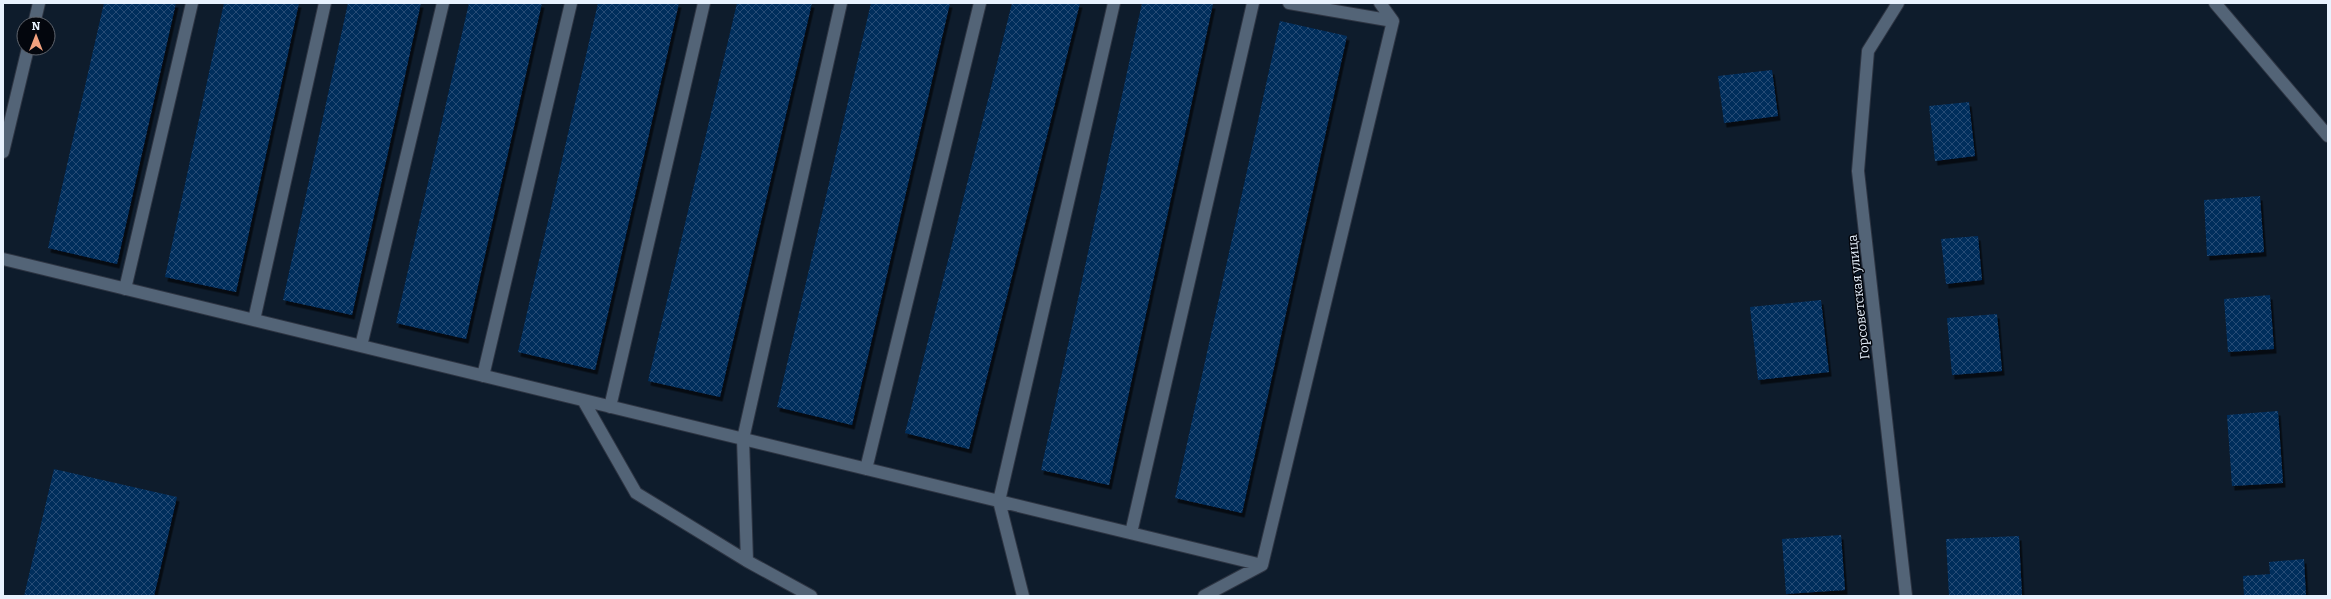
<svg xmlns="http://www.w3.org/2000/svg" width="2331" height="599" font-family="Bitter,serif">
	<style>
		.building { fill: url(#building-cross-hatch); filter: url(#shadow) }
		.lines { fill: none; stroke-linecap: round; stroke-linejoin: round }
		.service-casing { stroke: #2e3543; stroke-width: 14 }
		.minor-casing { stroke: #2e3543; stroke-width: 14 }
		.service { stroke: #536477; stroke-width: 12 }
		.minor { stroke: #536477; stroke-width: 12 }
		.labels { text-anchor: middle; stroke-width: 3; stroke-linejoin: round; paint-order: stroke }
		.street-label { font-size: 13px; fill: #e8f2fe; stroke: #03060d }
	</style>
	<defs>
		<pattern id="building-cross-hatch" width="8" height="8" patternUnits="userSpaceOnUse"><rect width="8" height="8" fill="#002d5c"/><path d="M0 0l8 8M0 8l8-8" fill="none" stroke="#254c74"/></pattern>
		<filter id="shadow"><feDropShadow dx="2.5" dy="4.5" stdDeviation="0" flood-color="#0009"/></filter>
	</defs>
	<rect width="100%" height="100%" fill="#0e1c2c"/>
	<path class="building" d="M 104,3 L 176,3 L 117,264 L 48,248 Z
		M 224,3 L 299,3 L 236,292 L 165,277 Z
		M 348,3 L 421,3 L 352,315 L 283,300 Z
		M 469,3 L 542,3 L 466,339 L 396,323 Z
		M 598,3 L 679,3 L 595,370 L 518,352 Z
		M 737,3 L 812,3 L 720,397 L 648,381 Z
		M 871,3 L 950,3 L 852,425 L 777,407 Z
		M 1012,3 L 1080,3 L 969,449 L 905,433 Z
		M 1142,3 L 1213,4 L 1109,485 L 1041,470 Z
		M 1280,21 L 1347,36 L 1242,513 L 1175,498 Z
		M 1772,70 L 1778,116 L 1724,123 L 1718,76 Z
		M 1969,102 L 1975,156 L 1935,161 L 1929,106 Z
		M 2260,196 L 2264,252 L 2207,256 L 2204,200 Z
		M 1978,236 L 1982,280 L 1946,284 L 1941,239 Z
		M 2270,295 L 2274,349 L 2228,352 L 2224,299 Z
		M 1821,300 L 1829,372 L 1758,380 L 1750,307 Z
		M 1997,314 L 2002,371 L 1952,375 L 1947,318 Z
		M 2278,411 L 2283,483 L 2232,486 L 2227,415 Z
		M 54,469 L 177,497 L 154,596 L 24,596 Z
		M 1841,535 L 1845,590 L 1786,594 L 1782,539 Z
		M 2019,536 L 2022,596 L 1949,596 L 1946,539 Z
		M 2304,559 L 2306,596 L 2244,596 L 2243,576 L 2270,574 L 2269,562 Z"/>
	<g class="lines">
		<defs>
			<path id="service" d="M 1289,3 L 1393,21
				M 34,24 L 39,3
				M 3,152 L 28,48
				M 3,259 L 1262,565
				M 125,289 L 192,3
				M 254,320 L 325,3
				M 361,346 L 443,3
				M 483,376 L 571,3
				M 583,400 L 636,493 L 747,561
				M 610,407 L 704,3
				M 866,469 L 980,3
				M 1131,533 L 1253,3
				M 811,596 L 747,561 L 743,439 L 841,3
				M 1023,596 L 999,501 L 1114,3
				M 1204,596 L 1262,565 L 1393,21 L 1380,3"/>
			<path id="minor" d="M 1898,3 L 1868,51 L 1858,171 L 1906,596
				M 2215,3 L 2328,136"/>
		</defs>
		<use href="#service" class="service-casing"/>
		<use href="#minor" class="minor-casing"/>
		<use href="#service" class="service"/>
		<use href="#minor" class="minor"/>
	</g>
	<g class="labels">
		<g class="street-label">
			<text transform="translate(1858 297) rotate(-96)" y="5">Горсоветская улица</text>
		</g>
	</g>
	<rect width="2331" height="599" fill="none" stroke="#e8f2fe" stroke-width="8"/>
	<g transform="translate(36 36)"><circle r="19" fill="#03060d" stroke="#5f646d"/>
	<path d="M0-3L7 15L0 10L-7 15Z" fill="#f2a17e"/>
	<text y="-6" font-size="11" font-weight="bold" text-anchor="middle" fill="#e8f2fe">N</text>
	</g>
</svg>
